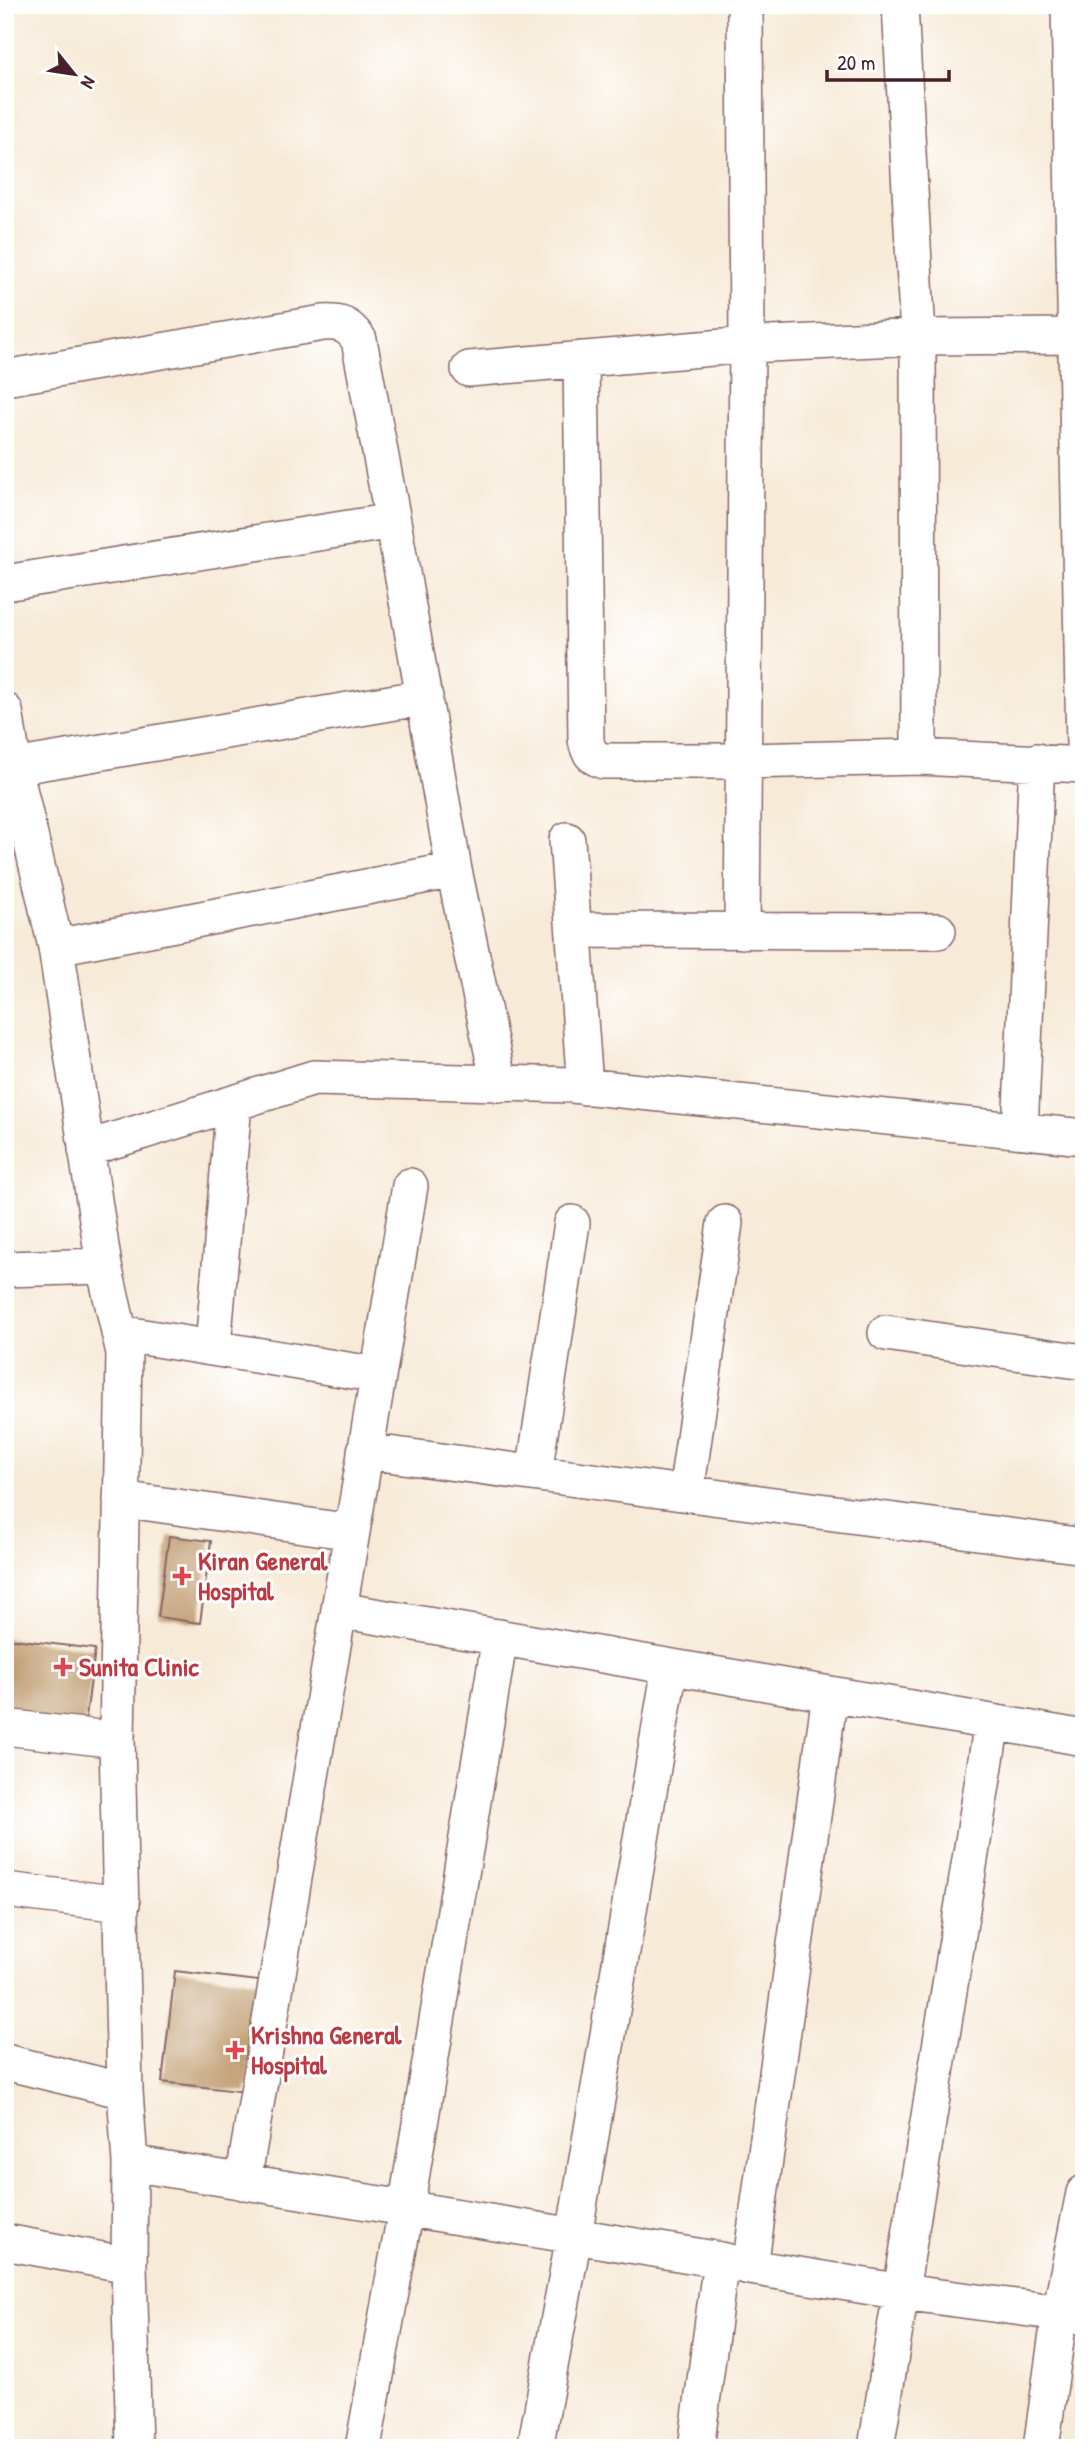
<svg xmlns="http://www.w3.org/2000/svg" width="1089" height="2453" font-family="'Patrick Hand',sans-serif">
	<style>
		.building { fill: #c3a177 }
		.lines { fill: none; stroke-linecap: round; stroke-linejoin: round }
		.minor-casing { stroke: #876667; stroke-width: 38 }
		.minor { stroke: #fff; stroke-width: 35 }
		.health-dot { fill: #e0444e; stroke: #fff; stroke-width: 2.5 }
		.labels { text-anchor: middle; stroke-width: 6; stroke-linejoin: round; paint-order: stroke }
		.health-label { font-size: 26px; font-weight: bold; fill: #be3a42; stroke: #fff; text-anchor: start }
	</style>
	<rect width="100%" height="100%" fill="#fff"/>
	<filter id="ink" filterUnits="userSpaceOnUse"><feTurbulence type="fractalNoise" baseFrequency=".0143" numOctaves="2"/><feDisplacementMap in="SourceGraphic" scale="14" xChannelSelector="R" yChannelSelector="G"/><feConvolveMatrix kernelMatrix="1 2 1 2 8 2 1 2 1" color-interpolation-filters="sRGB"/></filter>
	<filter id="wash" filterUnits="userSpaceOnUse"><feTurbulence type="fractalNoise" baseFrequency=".00686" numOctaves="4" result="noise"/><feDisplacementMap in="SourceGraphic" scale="28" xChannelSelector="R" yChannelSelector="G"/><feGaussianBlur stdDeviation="1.57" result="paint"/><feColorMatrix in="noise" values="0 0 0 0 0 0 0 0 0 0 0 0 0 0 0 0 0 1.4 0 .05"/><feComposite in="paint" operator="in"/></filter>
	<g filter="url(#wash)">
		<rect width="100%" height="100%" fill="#f7ead7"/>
		<g id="blocks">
			<path class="building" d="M 169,1536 L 211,1541 L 200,1623 L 158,1617 Z
				M 5,1638 L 95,1649 L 84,1732 L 5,1723 Z
				M 175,1971 L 259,1981 L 246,2092 L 162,2082 Z"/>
		</g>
	</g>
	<g filter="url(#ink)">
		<use href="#blocks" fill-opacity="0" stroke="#876667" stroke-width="2"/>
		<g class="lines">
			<defs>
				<path id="minor" d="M 900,5 L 918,337 L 919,757 L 1084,765
					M 1069,5 L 1084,745
					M 581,359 L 586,740 C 588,752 592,757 603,761 L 743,761 L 919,757
					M 469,369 L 747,345 L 918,337 L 1084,336
					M 5,378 L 323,323 C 341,322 349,325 359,340 L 393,521 L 454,870 L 499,1084
					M 5,583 L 393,521
					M 5,711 L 14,767 L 56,947 L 104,1266 L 124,1353 L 117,1740 L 125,2091 L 130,2163
					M 14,767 L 425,697
					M 567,840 L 585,1087
					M 574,930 L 938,931
					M 742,931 L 747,345 L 745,10
					M 56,947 L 454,870
					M 1020,1130 L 1037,761
					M 86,1149 L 314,1078 L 572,1085 L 1084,1137
					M 5,1269 L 104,1266
					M 119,1333 L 378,1375
					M 886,1333 L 1084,1362
					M 213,1347 L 234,1103
					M 365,1451 L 1084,1546
					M 534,1473 L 572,1223
					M 686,1493 L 725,1223
					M 121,1499 L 352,1532
					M 339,1610 L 830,1694
					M 5,1727 L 117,1740
					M 1084,1738 L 830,1694 L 750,2267 L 902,2292 L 1084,2316
					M 5,1890 L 122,1904
					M 5,2062 L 125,2091
					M 243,2182 L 410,1186
					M 5,2242 L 129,2265
					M 134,2448 L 129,2265 L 130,2163 L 721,2260 L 750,2267
					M 363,2448 L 406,2209 L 500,1637
					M 535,2448 L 574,2236 L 670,1667
					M 696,2448 L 721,2260
					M 876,2448 L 992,1722
					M 1041,2448 L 1060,2312 L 1084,2193"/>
			</defs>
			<use href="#minor" class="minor-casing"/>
			<use href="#minor" class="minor"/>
		</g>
	</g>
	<g class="health-dot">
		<path d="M178.5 1565.5h7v7h7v7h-7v7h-7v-7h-7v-7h7z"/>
		<path d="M59.5 1656.5h7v7h7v7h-7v7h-7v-7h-7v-7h7z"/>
		<path d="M231.5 2039.5h7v7h7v7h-7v7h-7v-7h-7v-7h7z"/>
	</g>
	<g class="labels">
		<g class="health-label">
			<text x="198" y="1570">Kiran General<tspan x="198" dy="30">Hospital</tspan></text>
			<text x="79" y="1676">Sunita Clinic</text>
			<text x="251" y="2044">Krishna General<tspan x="251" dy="30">Hospital</tspan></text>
		</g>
	</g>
	<rect width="1089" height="2453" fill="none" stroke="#fff" stroke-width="28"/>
	<g transform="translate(74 74) rotate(120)" stroke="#ffffff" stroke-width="5" paint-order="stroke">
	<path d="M0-5L12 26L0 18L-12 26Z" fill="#4a1f2b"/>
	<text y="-10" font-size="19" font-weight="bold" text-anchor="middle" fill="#4a1f2b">N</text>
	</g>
	<path d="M827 70v10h122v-10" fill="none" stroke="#4a1f2b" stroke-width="3.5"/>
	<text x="837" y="70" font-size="21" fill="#4a1f2b" stroke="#ffffff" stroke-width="5" paint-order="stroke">20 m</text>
</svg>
